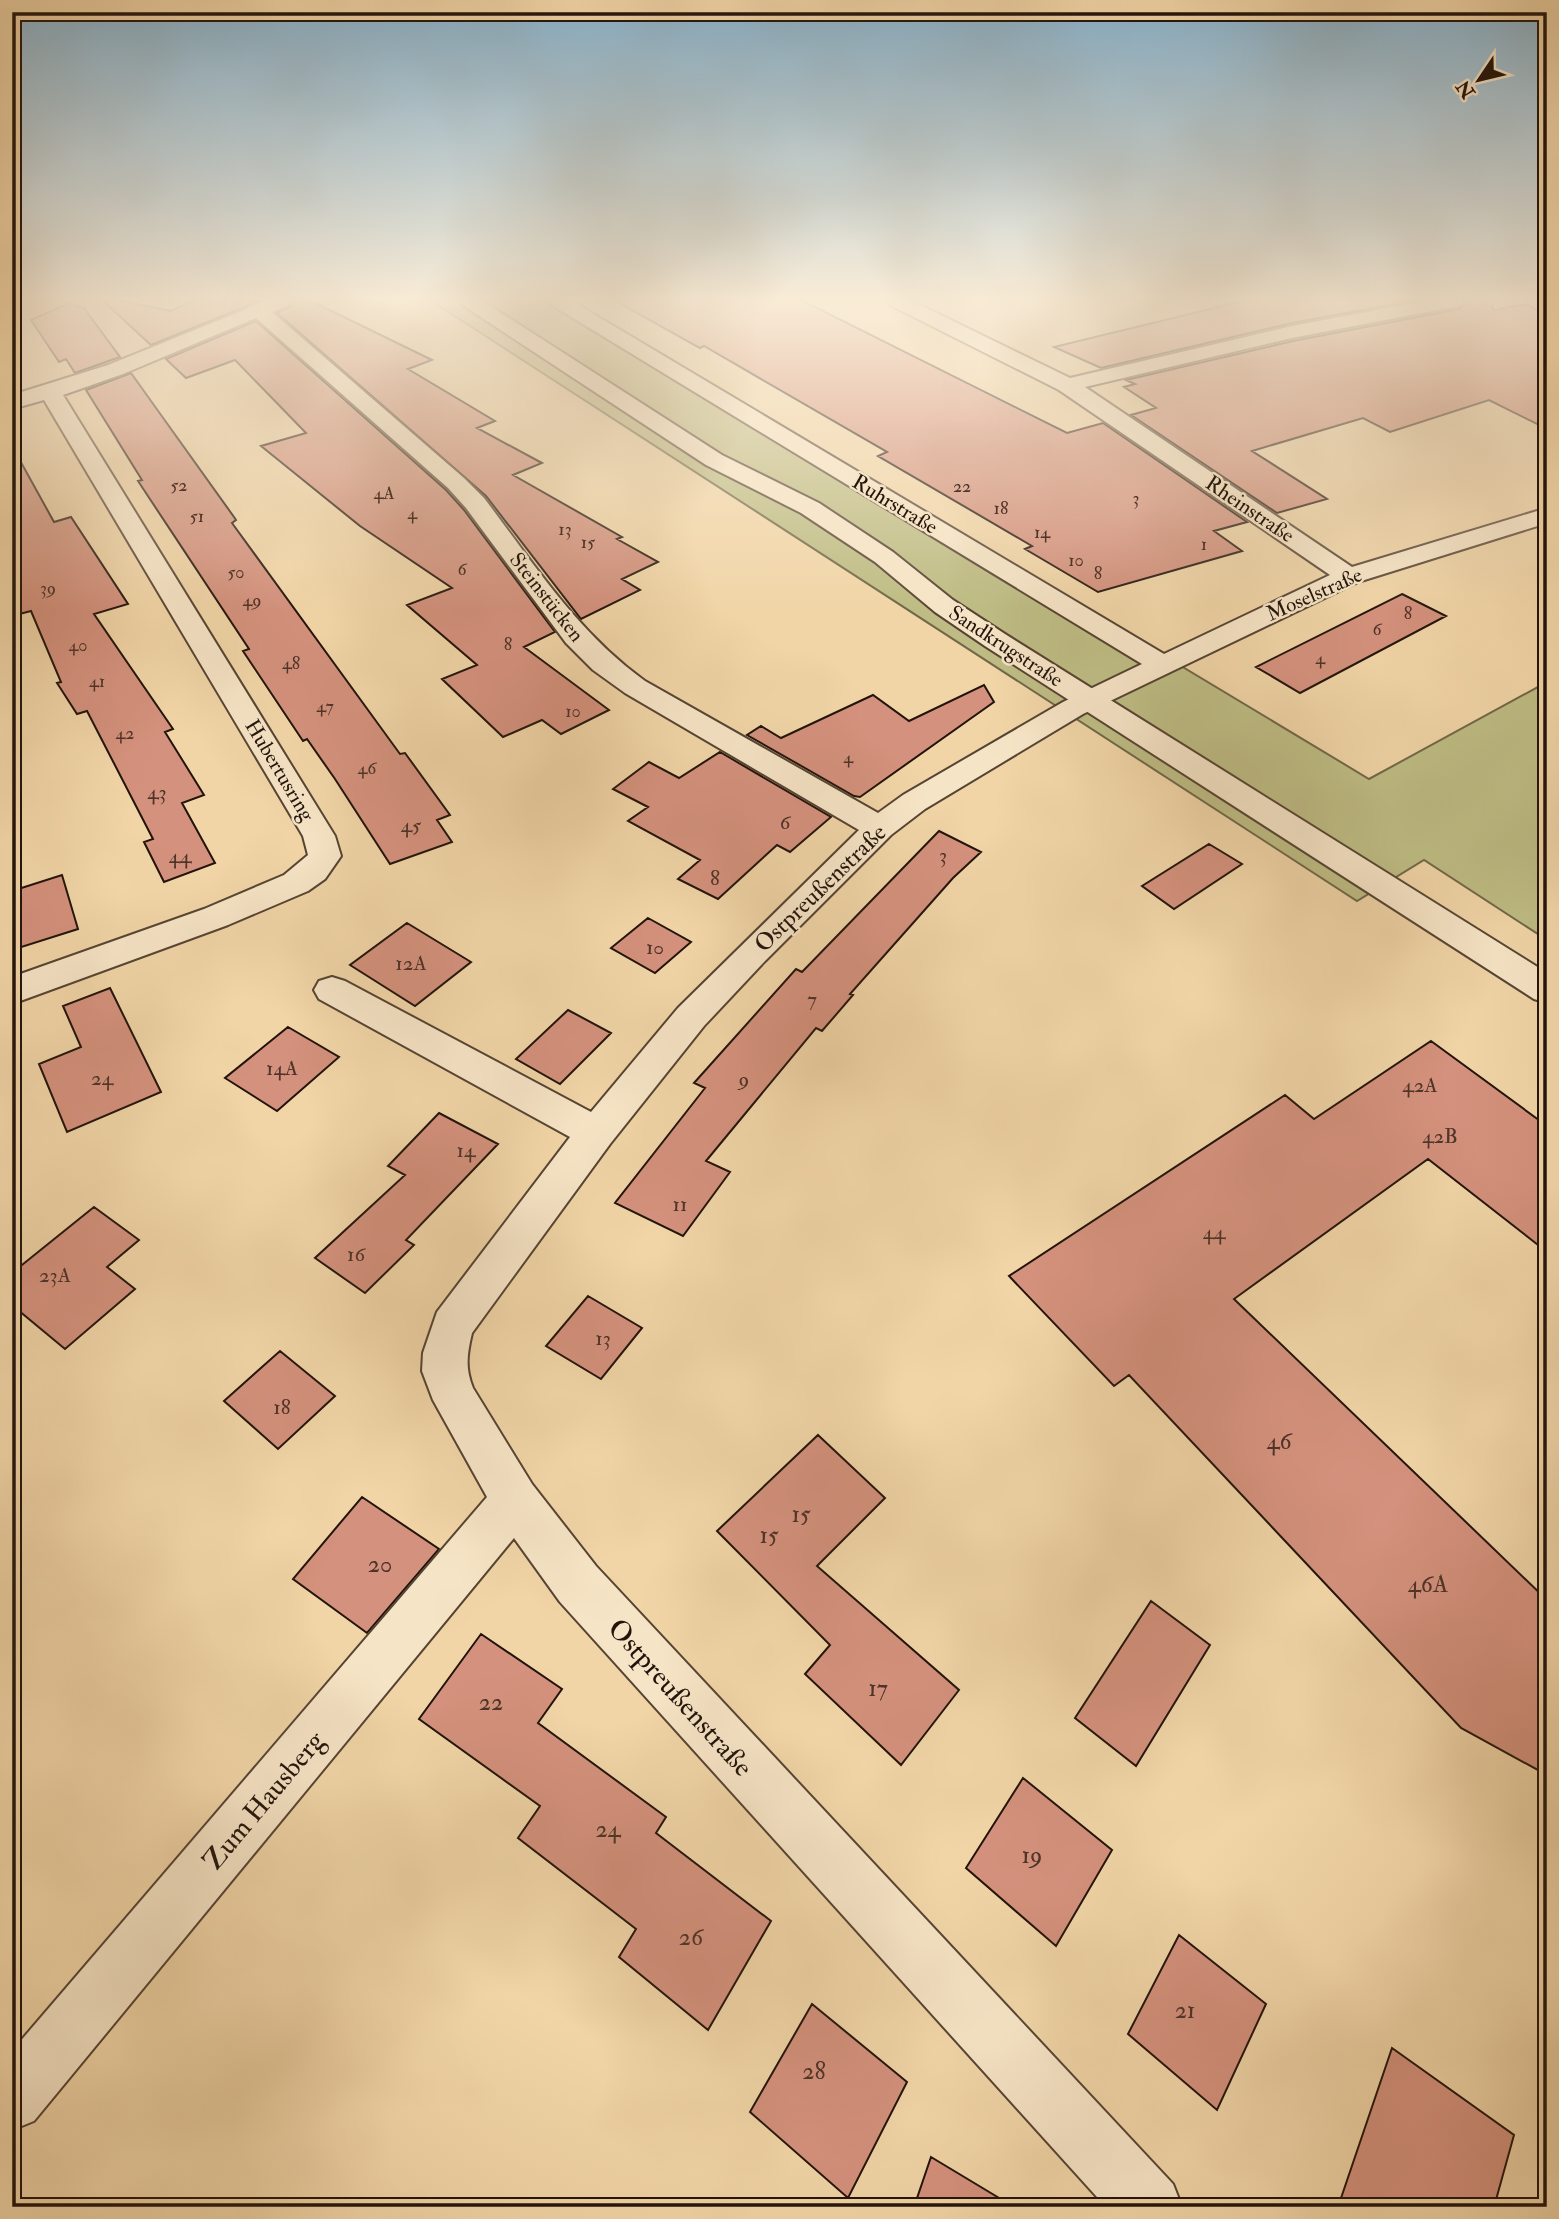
<svg xmlns="http://www.w3.org/2000/svg" width="1559" height="2219" font-family="'IM FELL Double Pica',serif">
	<style>
		.green { fill: #bebc84; stroke: #706848; stroke-width: 2 }
		.building { fill: #d4917d; stroke: #22140c; stroke-width: 2 }
		.lines { fill: none; stroke-linecap: round; stroke-linejoin: round }
		.minor-casing { stroke: #564433; stroke-width: 4 }
		.tertiary-casing { stroke: #564433; stroke-width: 4 }
		.minor { fill: #f6e4c6; fill-rule: evenodd }
		.tertiary { fill: #f6e4c6; fill-rule: evenodd }
		.labels { text-anchor: middle; stroke-width: 5; stroke-linejoin: round; paint-order: stroke }
		.far-number-label { font-size: 18px; fill: #4e3328 }
		.far-street-label { font-size: 21px; fill: #22140c; stroke: #f6e4c6 }
		.number-label { font-size: 21px; fill: #4e3328 }
		.street-label { font-size: 24px; fill: #22140c; stroke: #f6e4c6 }
		.near-number-label { font-size: 24px; fill: #4e3328 }
		.near-street-label { font-size: 28px; fill: #22140c; stroke: #f6e4c6 }
	</style>
	<rect width="100%" height="100%" fill="#f1d5a7"/>
	<filter id="stains"><feTurbulence type="fractalNoise" baseFrequency=".00286" numOctaves="4"/><feColorMatrix values="0 0 0 0 .2 0 0 0 0 .09 0 0 0 0 .02 0 0 0 .5 -.17"/></filter>
	<radialGradient id="worn" r=".72"><stop offset=".6" stop-color="#630" stop-opacity="0"/><stop offset="1" stop-color="#630" stop-opacity=".3"/></radialGradient>
	<path class="green" d="M 430,300 L 572,300 L 1369,779 L 1547,682 L 1547,940 L 1424,860 L 1357,901 Z"/>
	<path class="building" d="M 102,300 L 116,300 L 171,311 L 194,300 L 262,300 L 151,345 Z
		M 293,300 L 309,300 L 432,360 L 408,369 L 495,421 L 477,428 L 542,463 L 513,475 L 622,537 L 617,539 L 658,562 L 622,579 L 640,590 L 581,619 L 486,496 L 277,313 L 290,307 Z
		M 614,300 L 801,300 L 1067,433 L 1103,423 L 1247,522 L 1214,531 L 1242,551 L 1098,592 L 1025,549 L 1032,546 L 878,456 L 887,452 L 704,346 L 700,348 Z
		M 1247,300 L 1418,300 L 1292,323 L 1101,368 L 1054,347 Z
		M 1470,300 L 1492,300 L 1493,310 L 1526,304 L 1547,315 L 1547,429 L 1489,400 L 1390,432 L 1363,418 L 1252,451 L 1327,499 L 1277,513 L 1131,415 L 1156,408 L 1124,387 L 1135,384 L 1126,380 L 1293,341 L 1459,309 Z
		M 69,303 L 84,308 L 120,357 L 75,373 L 66,359 L 59,362 L 31,320 Z
		M 256,321 L 446,490 L 464,510 L 555,632 L 524,647 L 609,710 L 561,734 L 542,720 L 503,737 L 442,679 L 477,665 L 407,605 L 452,588 L 360,526 L 261,446 L 306,433 L 235,360 L 186,378 L 166,359 Z
		M 131,373 L 234,517 L 236,520 L 232,523 L 400,754 L 405,753 L 450,815 L 437,820 L 452,842 L 390,864 L 335,779 L 307,739 L 303,741 L 243,651 L 249,649 L 138,481 L 142,480 L 86,390 Z
		M 12,446 L 54,522 L 71,517 L 128,604 L 94,614 L 173,729 L 165,732 L 204,795 L 182,803 L 215,863 L 164,882 L 144,842 L 153,839 L 87,711 L 77,714 L 57,683 L 61,682 L 31,611 L 12,616 Z
		M 1402,594 L 1446,616 L 1300,693 L 1256,667 Z
		M 984,685 L 994,702 L 860,797 L 854,796 L 747,735 L 761,726 L 781,738 L 873,695 L 909,721 Z
		M 720,752 L 831,817 L 790,852 L 777,845 L 718,899 L 678,879 L 700,860 L 628,821 L 648,807 L 613,789 L 649,762 L 679,778 Z
		M 939,831 L 981,852 L 953,878 L 850,994 L 853,995 L 822,1031 L 816,1028 L 706,1161 L 730,1172 L 683,1236 L 615,1203 L 705,1088 L 694,1083 L 796,969 L 802,972 Z
		M 1209,844 L 1242,864 L 1174,909 L 1142,886 Z
		M 62,875 L 78,929 L 12,950 L 12,891 Z
		M 648,918 L 691,942 L 655,973 L 611,948 Z
		M 407,923 L 471,962 L 415,1006 L 350,965 Z
		M 110,988 L 161,1092 L 67,1132 L 39,1064 L 81,1047 L 63,1006 Z
		M 568,1010 L 611,1033 L 560,1084 L 516,1059 Z
		M 288,1027 L 339,1057 L 277,1111 L 225,1078 Z
		M 1431,1041 L 1547,1126 L 1547,1252 L 1428,1159 L 1234,1299 L 1547,1600 L 1547,1775 L 1461,1728 L 1129,1375 L 1114,1386 L 1009,1276 L 1285,1095 L 1314,1119 Z
		M 439,1113 L 498,1144 L 406,1240 L 414,1245 L 365,1293 L 315,1258 L 405,1175 L 388,1166 Z
		M 94,1207 L 139,1240 L 107,1267 L 135,1289 L 65,1349 L 12,1305 L 12,1273 Z
		M 588,1296 L 642,1328 L 601,1379 L 546,1346 Z
		M 280,1351 L 335,1396 L 278,1449 L 224,1401 Z
		M 818,1435 L 885,1498 L 817,1566 L 959,1690 L 901,1765 L 805,1674 L 830,1645 L 717,1531 Z
		M 362,1497 L 439,1549 L 367,1633 L 293,1579 Z
		M 1151,1601 L 1210,1645 L 1136,1766 L 1075,1718 Z
		M 481,1634 L 562,1689 L 538,1723 L 666,1817 L 656,1833 L 771,1921 L 708,2030 L 619,1957 L 636,1929 L 518,1838 L 540,1806 L 419,1719 Z
		M 1023,1778 L 1112,1850 L 1056,1946 L 966,1868 Z
		M 1179,1935 L 1266,2004 L 1217,2110 L 1128,2034 Z
		M 812,2004 L 907,2082 L 848,2198 L 750,2112 Z
		M 1392,2048 L 1514,2135 L 1494,2207 L 1338,2207 Z
		M 931,2157 L 1014,2207 L 914,2207 Z"/>
	<g class="lines">
		<defs>
			<path id="minor" d="M 268,300 L 291,300 L 289,305 L 272,312 L 464,478 L 484,498 C 534,564 577,632 645,681 L 878,813 L 903,795 L 1063,702 L 1142,664 L 550,304 L 548,300 L 570,300 L 1164,654 L 1330,575 L 1059,390 L 888,304 L 886,300 L 910,300 L 1070,378 L 1292,326 L 1430,300 L 1468,300 L 1458,306 L 1292,338 L 1085,387 L 1352,567 L 1547,508 L 1547,523 L 1358,582 L 1083,714 L 925,809 L 891,835 L 765,961 L 704,1026 L 610,1144 L 472,1333 C 467,1354 465,1368 473,1388 L 532,1484 L 596,1566 L 1173,2184 L 1182,2207 L 1106,2207 L 560,1602 L 514,1538 L 34,2121 L 12,2130 L 12,2051 L 487,1497 L 433,1400 L 422,1371 L 423,1353 L 437,1312 L 570,1137 L 319,999 L 314,990 L 319,981 L 332,977 L 345,981 L 591,1112 L 678,1008 L 859,830 L 625,693 L 593,670 L 566,643 L 466,508 L 448,488 L 256,318 L 123,374 L 63,395 L 335,836 L 341,856 L 325,879 L 308,891 L 228,925 L 12,1004 L 12,977 L 204,909 L 284,875 L 308,855 L 303,836 L 44,400 L 12,409 L 12,395 L 108,365 Z"/>
			<path id="tertiary" d="M 459,300 L 481,300 L 722,455 L 819,503 L 893,552 L 953,600 L 1005,634 L 1547,973 L 1547,1003 L 1534,999 L 985,646 L 935,612 L 875,562 L 801,513 L 706,465 L 461,304 Z"/>
		</defs>
		<use href="#minor" class="minor-casing"/>
		<use href="#tertiary" class="tertiary-casing"/>
		<use href="#minor" class="minor"/>
		<use href="#tertiary" class="tertiary"/>
	</g>
	<linearGradient id="sky" x2="0" y2="1"><stop stop-color="#89b5d1"/><stop offset="0.49" stop-color="#f9ecd7"/><stop offset="1" stop-color="#f9ecd7" stop-opacity="0"/></linearGradient>
	<rect width="1559" height="610" fill="url(#sky)"/>
	<g class="labels">
		<g class="far-number-label">
			<text x="179" y="491">52</text>
			<text x="962" y="492">22</text>
			<text x="384" y="499">4A</text>
			<text x="1136" y="504">3</text>
			<text x="1001" y="514">18</text>
			<text x="412" y="519">4</text>
			<text x="197" y="522">51</text>
			<text x="565" y="535">13</text>
			<text x="1042" y="538">14</text>
			<text x="588" y="548">15</text>
			<text x="1204" y="550">1</text>
			<text x="1076" y="566">10</text>
			<text x="462" y="575">6</text>
			<text x="236" y="578">50</text>
			<text x="1098" y="579">8</text>
			<text x="48" y="594">39</text>
			<text x="252" y="606">49</text>
			<text x="1408" y="619">8</text>
			<text x="1377" y="635">6</text>
			<text x="508" y="650">8</text>
			<text x="78" y="651">40</text>
			<text x="1320" y="664">4</text>
			<text x="291" y="669">48</text>
			<text x="97" y="687">41</text>
			<text x="325" y="712">47</text>
			<text x="573" y="717">10</text>
			<text x="125" y="739">42</text>
			<text x="848" y="763">4</text>
			<text x="367" y="774">46</text>
		</g>
		<g class="far-street-label">
			<text transform="translate(895 504) rotate(31)" y="7">Ruhrstraße</text>
			<text transform="translate(1250 509) rotate(34)" y="7">Rheinstraße</text>
			<text transform="translate(1314 594) rotate(-24)" y="7">Moselstraße</text>
			<text transform="translate(547 597) rotate(52)" y="7">Steinstücken</text>
			<text transform="translate(1006 646) rotate(33)" y="7">Sandkrugstraße</text>
			<text transform="translate(280 770) rotate(59)" y="7">Hubertusring</text>
		</g>
		<g class="number-label">
			<text x="157" y="799">43</text>
			<text x="785" y="829">6</text>
			<text x="411" y="832">45</text>
			<text x="943" y="862">3</text>
			<text x="180" y="863">44</text>
			<text x="715" y="885">8</text>
			<text x="655" y="954">10</text>
			<text x="411" y="970">12A</text>
			<text x="812" y="1006">7</text>
			<text x="282" y="1075">14A</text>
			<text x="102" y="1085">24</text>
			<text x="744" y="1086">9</text>
			<text x="1420" y="1092">42A</text>
			<text x="1440" y="1143">42B</text>
			<text x="466" y="1157">14</text>
			<text x="680" y="1211">11</text>
			<text x="1214" y="1239">44</text>
			<text x="356" y="1261">16</text>
			<text x="55" y="1282">23A</text>
			<text x="603" y="1345">13</text>
			<text x="282" y="1414">18</text>
		</g>
		<g class="street-label">
			<text transform="translate(820 888) rotate(-44)" y="8">Ostpreußenstraße</text>
		</g>
		<g class="near-number-label">
			<text x="1279" y="1449">46</text>
			<text x="801" y="1522">15</text>
			<text x="769" y="1543">15</text>
			<text x="380" y="1572">20</text>
			<text x="1428" y="1592">46A</text>
			<text x="878" y="1696">17</text>
			<text x="491" y="1710">22</text>
			<text x="608" y="1837">24</text>
			<text x="1032" y="1863">19</text>
			<text x="691" y="1945">26</text>
			<text x="1185" y="2018">21</text>
			<text x="814" y="2079">28</text>
		</g>
		<g class="near-street-label">
			<text transform="translate(681 1697) rotate(48)" y="10">Ostpreußenstraße</text>
			<text transform="translate(263 1800) rotate(-50)" y="10">Zum Hausberg</text>
		</g>
	</g>
	<rect width="1559" height="2219" fill="none" stroke="#f1d5a7" stroke-width="42"/>
	<rect x="14" y="14" width="1531" height="2191" fill="none" stroke="#22140c" stroke-width="3.5"/>
	<rect x="21" y="21" width="1517" height="2177" fill="none" stroke="#22140c" stroke-width="2"/>
	<g transform="translate(1479 80) rotate(235)" stroke="#f6e4c6" stroke-width="5" paint-order="stroke">
	<path d="M0-5L12 26L0 18L-12 26Z" fill="#22140c"/>
	<text y="-10" font-size="19" font-weight="bold" text-anchor="middle" fill="#22140c">N</text>
	</g>
	<rect width="100%" height="100%" filter="url(#stains)"/>
	<rect width="100%" height="100%" fill="url(#worn)"/>
</svg>
